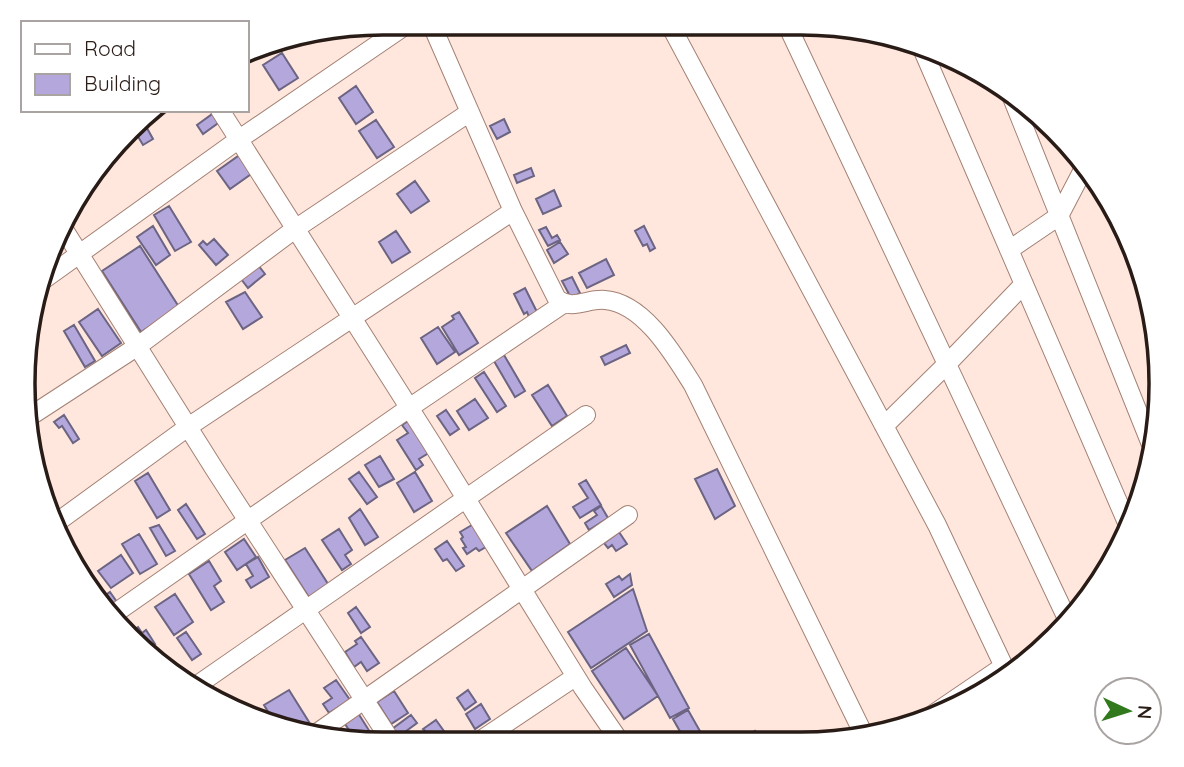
<svg xmlns="http://www.w3.org/2000/svg" width="1184" height="767" font-family="Quicksand,sans-serif">
	<style>
		.building { fill: #b4a7dc; stroke: #6b6482; stroke-width: 2 }
		.lines { fill: none; stroke-linecap: round; stroke-linejoin: round }
		.minor-casing { stroke: #a48174; stroke-width: 20 }
		.minor { stroke: #fff; stroke-width: 18 }
		.rim { fill: none; stroke: #291c17; stroke-width: 3.5 }
	</style>
	<rect width="100%" height="100%" fill="#ffe7de"/>
	<path class="building" d="M 282,53 L 298,78 L 279,90 L 263,65 Z
		M 356,86 L 373,112 L 356,124 L 339,98 Z
		M 215,112 L 221,121 L 203,134 L 197,125 Z
		M 504,119 L 510,132 L 497,139 L 490,126 Z
		M 376,120 L 394,147 L 377,158 L 359,131 Z
		M 143,121 L 153,139 L 143,145 L 134,130 Z
		M 241,154 L 254,172 L 230,189 L 217,171 Z
		M 531,168 L 534,176 L 517,183 L 514,175 Z
		M 415,181 L 429,201 L 411,213 L 397,194 Z
		M 554,190 L 561,206 L 543,214 L 536,199 Z
		M 169,206 L 191,242 L 175,251 L 154,215 Z
		M 153,226 L 170,255 L 156,265 L 137,237 Z
		M 644,226 L 655,248 L 650,251 L 647,244 L 643,246 L 635,231 Z
		M 546,227 L 552,238 L 557,235 L 560,240 L 548,246 L 539,230 Z
		M 396,231 L 410,252 L 392,263 L 379,242 Z
		M 214,239 L 228,255 L 216,265 L 199,245 L 203,241 L 207,245 Z
		M 560,242 L 568,254 L 554,263 L 547,250 Z
		M 140,246 L 179,307 L 141,332 L 102,271 Z
		M 606,259 L 614,275 L 587,288 L 579,273 Z
		M 258,265 L 265,274 L 248,288 L 241,279 Z
		M 572,277 L 580,293 L 571,298 L 562,281 Z
		M 525,288 L 537,312 L 529,317 L 527,312 L 524,314 L 514,294 Z
		M 245,292 L 262,317 L 243,329 L 226,302 Z
		M 98,309 L 121,343 L 102,356 L 79,322 Z
		M 459,312 L 478,343 L 459,355 L 442,327 L 454,319 L 452,316 Z
		M 74,325 L 95,361 L 85,367 L 64,331 Z
		M 438,327 L 455,352 L 437,364 L 421,338 Z
		M 626,345 L 630,353 L 605,365 L 601,357 Z
		M 504,355 L 525,391 L 515,397 L 494,361 Z
		M 484,372 L 506,406 L 497,412 L 475,378 Z
		M 548,385 L 567,416 L 552,426 L 532,395 Z
		M 475,399 L 488,418 L 469,430 L 457,411 Z
		M 446,410 L 459,429 L 450,435 L 437,416 Z
		M 64,415 L 79,439 L 73,443 L 62,426 L 59,428 L 54,422 Z
		M 411,419 L 432,451 L 419,459 L 423,465 L 416,470 L 397,440 L 408,433 L 402,425 Z
		M 380,456 L 394,479 L 379,487 L 365,465 Z
		M 717,469 L 735,506 L 715,519 L 695,479 Z
		M 359,472 L 377,497 L 367,504 L 349,479 Z
		M 415,472 L 432,501 L 414,512 L 397,483 Z
		M 148,473 L 170,510 L 157,518 L 135,481 Z
		M 586,480 L 601,505 L 580,518 L 573,507 L 588,498 L 579,484 Z
		M 186,504 L 205,534 L 197,539 L 178,510 Z
		M 547,506 L 570,544 L 532,571 L 506,533 Z
		M 601,506 L 608,518 L 589,530 L 585,523 L 597,515 L 594,511 Z
		M 360,509 L 378,537 L 365,545 L 349,518 Z
		M 477,522 L 491,544 L 479,551 L 476,548 L 467,554 L 463,548 L 466,547 L 461,539 L 463,537 L 460,532 Z
		M 159,525 L 175,551 L 166,556 L 150,528 Z
		M 339,529 L 352,550 L 345,555 L 351,564 L 342,570 L 322,540 Z
		M 619,532 L 627,544 L 616,551 L 612,545 L 608,548 L 604,543 Z
		M 139,534 L 157,564 L 140,574 L 122,544 Z
		M 244,539 L 256,557 L 237,570 L 225,552 Z
		M 447,541 L 464,566 L 456,571 L 447,559 L 443,561 L 435,549 Z
		M 305,548 L 330,587 L 310,599 L 285,560 Z
		M 121,555 L 133,573 L 111,588 L 98,571 Z
		M 258,557 L 269,577 L 251,588 L 246,580 L 253,576 L 246,564 Z
		M 209,561 L 221,581 L 214,586 L 224,602 L 211,610 L 189,574 Z
		M 630,574 L 632,585 L 614,597 L 606,584 L 619,576 L 622,580 Z
		M 633,589 L 647,631 L 591,668 L 568,632 Z
		M 110,592 L 117,602 L 107,609 L 100,599 Z
		M 175,594 L 193,622 L 174,635 L 155,607 Z
		M 356,607 L 370,627 L 361,633 L 348,613 Z
		M 138,627 L 142,633 L 146,630 L 155,644 L 150,646 L 154,653 L 148,656 L 130,632 Z
		M 186,632 L 201,654 L 192,660 L 177,638 Z
		M 649,634 L 689,708 L 670,718 L 630,645 Z
		M 361,637 L 379,663 L 367,671 L 361,662 L 354,667 L 345,652 L 357,644 L 355,641 Z
		M 626,648 L 658,696 L 624,719 L 592,671 Z
		M 336,680 L 350,700 L 329,713 L 323,704 L 332,698 L 324,688 Z
		M 289,690 L 309,722 L 296,730 L 276,725 L 264,705 Z
		M 468,690 L 476,702 L 465,710 L 457,698 Z
		M 394,691 L 408,713 L 391,724 L 377,702 Z
		M 481,704 L 490,719 L 475,729 L 466,714 Z
		M 688,710 L 701,733 L 686,742 L 673,719 Z
		M 358,713 L 375,740 L 373,741 L 364,741 L 360,735 L 354,738 L 345,724 Z
		M 411,715 L 417,723 L 398,737 L 392,729 Z
		M 436,720 L 451,741 L 449,742 L 444,742 L 438,733 L 432,737 L 423,729 Z
		M 755,731 L 762,743 L 735,743 Z"/>
	<g class="lines">
		<defs>
			<path id="minor" d="M 431,23 L 513,211 L 557,299 C 573,311 588,298 605,300 C 644,303 674,355 693,385 L 863,733
				M 670,25 L 937,525 L 1006,671
				M 787,25 L 1069,623
				M 921,46 L 1128,525
				M 1011,95 L 1150,442
				M 220,110 L 431,442 L 583,688 L 621,743
				M 63,228 L 215,470 L 391,741
				M 1009,250 L 1059,216 L 1083,170
				M 39,283 L 238,140 L 409,23
				M 29,417 L 138,346 L 295,229 L 470,112
				M 884,426 L 947,364 L 1024,284
				M 56,523 L 188,427 L 513,211
				M 111,616 L 409,408 L 563,304
				M 196,686 L 586,415
				M 932,715 L 1004,666
				M 314,735 L 628,515
				M 478,742 L 575,677"/>
		</defs>
		<use href="#minor" class="minor-casing"/>
		<use href="#minor" class="minor"/>
	</g>
	<path d="M0 0H1184V767H0ZM383 35H801A348 348 0 0 1 1149 383V384A348 348 0 0 1 801 732H383A348 348 0 0 1 35 384V383A348 348 0 0 1 383 35Z" fill="#fff" fill-rule="evenodd"/>
	<path class="rim" d="M383 35H801A348 348 0 0 1 1149 383V384A348 348 0 0 1 801 732H383A348 348 0 0 1 35 384V383A348 348 0 0 1 383 35Z"/>
	<rect x="21" y="21" width="228" height="91" fill="#ffffff" stroke="#a9a4a2" stroke-width="2"/>
	<rect x="35" y="44" width="35" height="10" fill="#ffffff" stroke="#a9a4a2" stroke-width="2"/>
	<text x="84" y="56" font-size="21" fill="#291c17">Road</text>
	<rect x="35" y="74" width="35" height="21" fill="#b4a7dc" stroke="#a9a4a2" stroke-width="2"/>
	<text x="84" y="91" font-size="21" fill="#291c17">Building</text>
	<g transform="translate(1128 711) rotate(94)"><circle r="33" fill="#ffffff" stroke="#a9a4a2" stroke-width="2"/>
	<path d="M0-5L12 26L0 18L-12 26Z" fill="#31791d"/>
	<text y="-10" font-size="19" font-weight="bold" text-anchor="middle" fill="#291c17">N</text>
	</g>
</svg>
